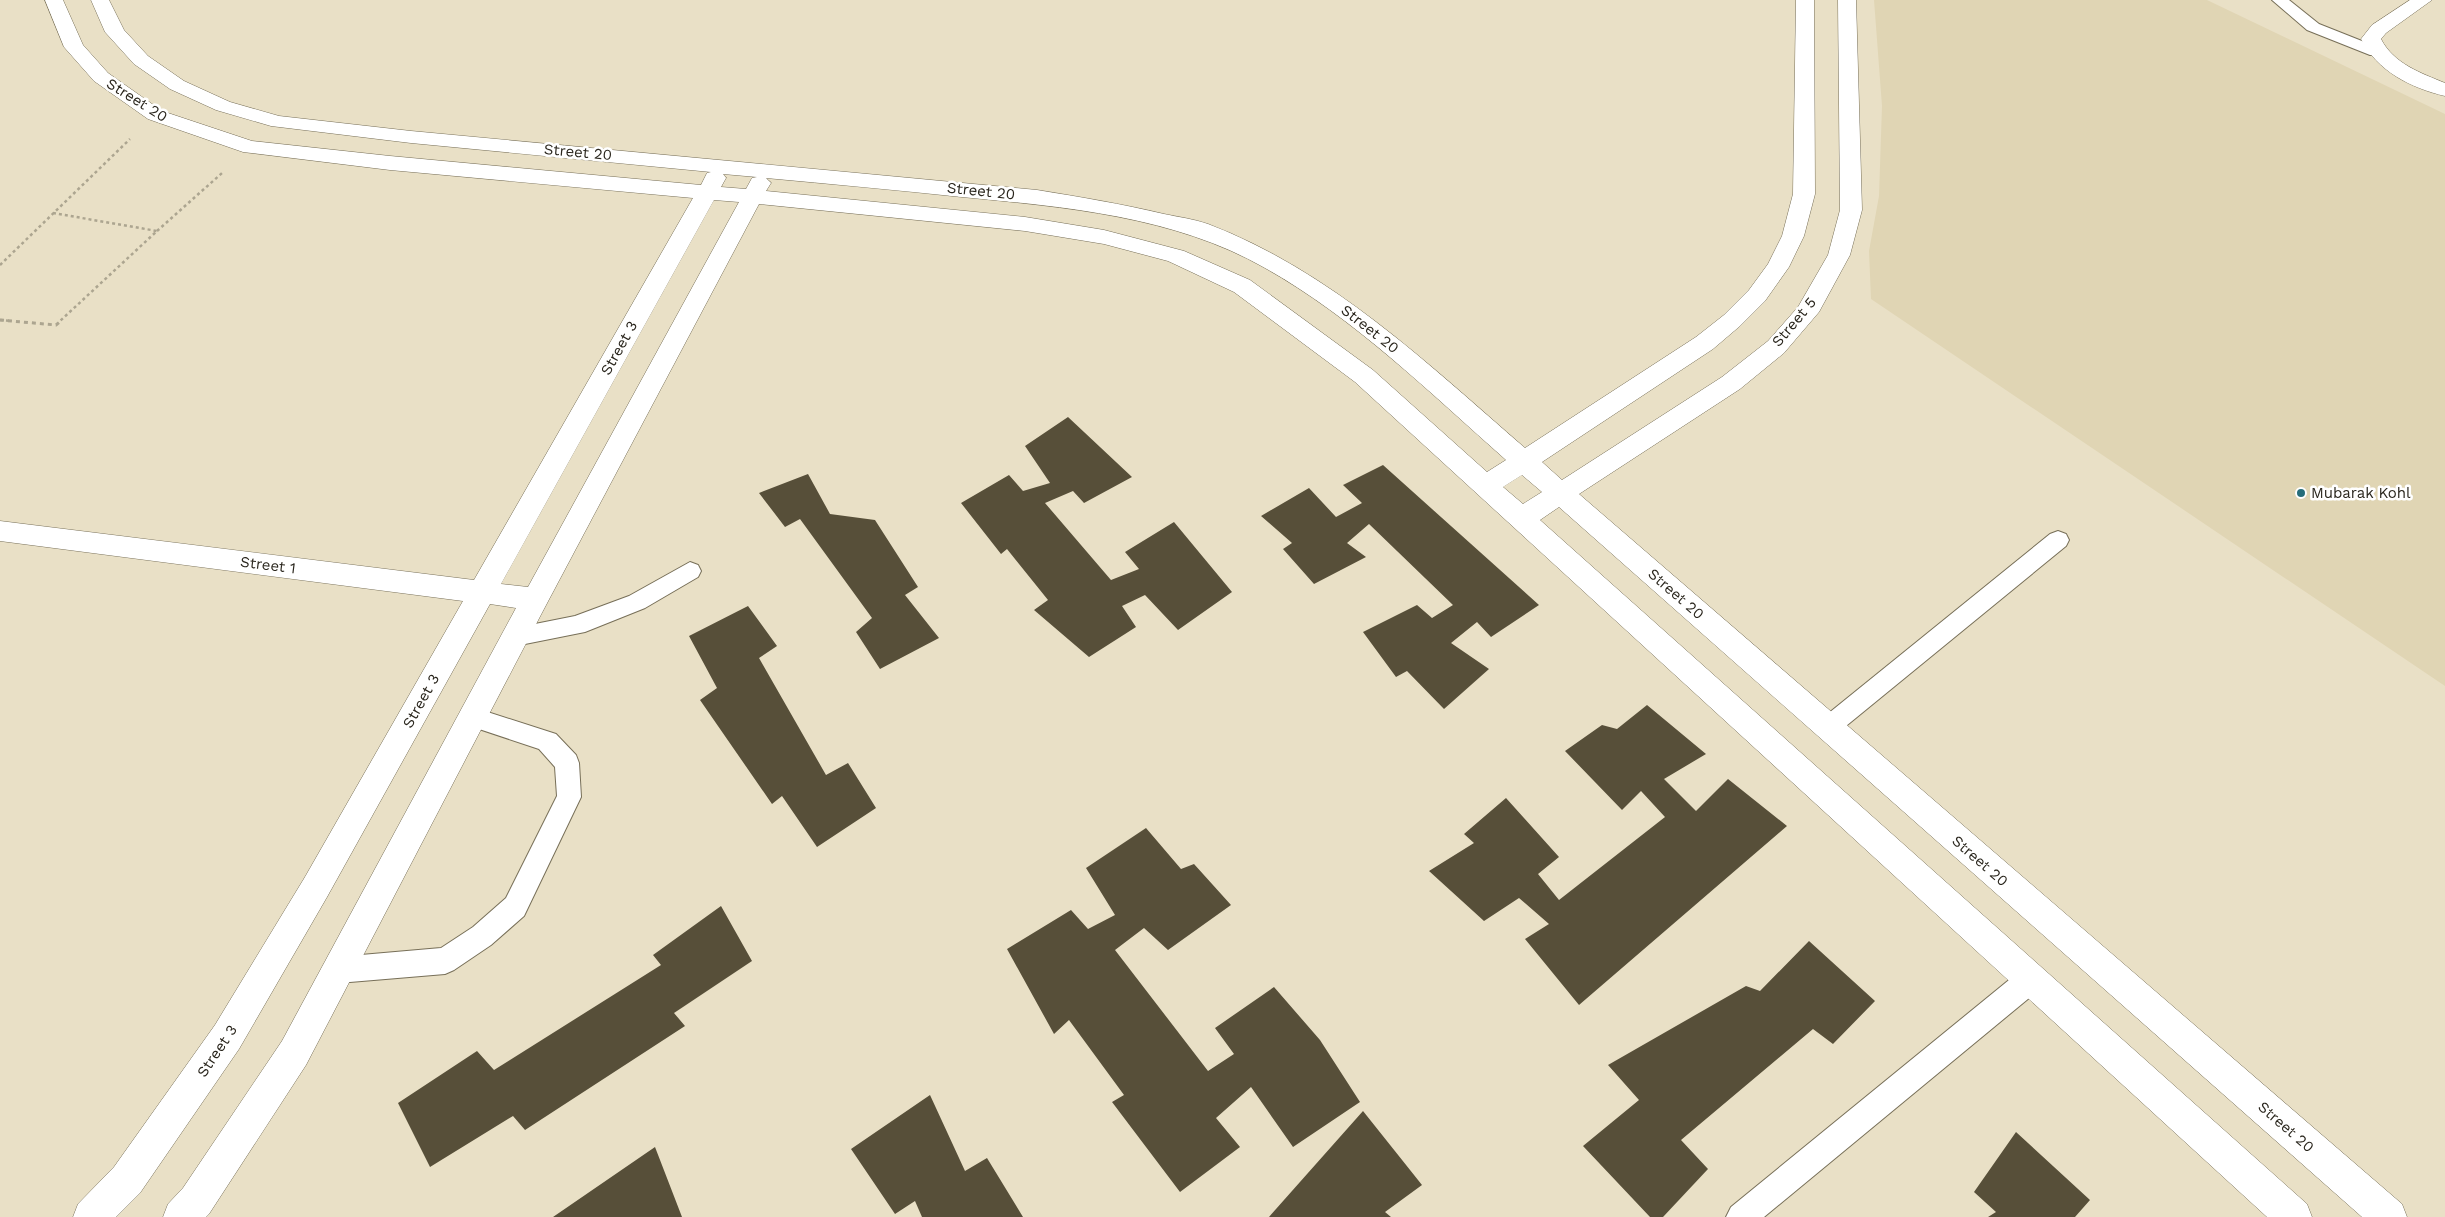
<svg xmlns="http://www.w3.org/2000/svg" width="2445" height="1217" font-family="'Work Sans',sans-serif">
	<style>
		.built { fill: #e0d5b4 }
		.building { fill: #574f39 }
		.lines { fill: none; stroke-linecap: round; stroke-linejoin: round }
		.service-casing { stroke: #776f58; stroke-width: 2 }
		.minor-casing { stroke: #776f58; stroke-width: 1 }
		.path-far1 { stroke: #aca590; stroke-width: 2.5; stroke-dasharray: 3 3; stroke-linecap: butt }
		.path { stroke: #aca590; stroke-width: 3; stroke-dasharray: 4 4; stroke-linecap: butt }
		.service { fill: #fff; fill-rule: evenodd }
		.minor { fill: #fff; fill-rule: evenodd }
		.poi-dot { fill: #266d7a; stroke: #fff; stroke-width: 2 }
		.labels { text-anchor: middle; stroke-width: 5; stroke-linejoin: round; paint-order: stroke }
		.street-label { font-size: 15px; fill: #2a261d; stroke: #fff }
		.poi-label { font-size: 15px; fill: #2a261d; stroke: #fff; text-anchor: start }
	</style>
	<rect width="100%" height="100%" fill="#e9e0c6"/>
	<path class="built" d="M 1874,0 L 2207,0 L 2445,114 L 2445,686 L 1871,299 L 1869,251 L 1879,196 L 1882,106 Z"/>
	<path class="building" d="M 1068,417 L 1132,477 L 1084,503 L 1073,491 L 1045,503 L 1111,580 L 1139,569 L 1125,552 L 1174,522 L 1232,592 L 1178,630 L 1145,595 L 1122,606 L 1136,627 L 1089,657 L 1034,610 L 1048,600 L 1007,549 L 1001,554 L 961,503 L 1009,475 L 1023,491 L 1050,483 L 1025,446 Z
		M 1383,465 L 1539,605 L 1491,637 L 1477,622 L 1451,643 L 1489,669 L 1444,709 L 1407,671 L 1396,677 L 1363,632 L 1417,605 L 1432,618 L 1453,605 L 1369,524 L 1347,543 L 1366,557 L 1314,584 L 1283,549 L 1292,543 L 1261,516 L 1309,488 L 1336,517 L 1362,503 L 1343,485 Z
		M 808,474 L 830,514 L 875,520 L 918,587 L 905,595 L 939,638 L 880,669 L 856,632 L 872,618 L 800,519 L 785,527 L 759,493 Z
		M 748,606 L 777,646 L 759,658 L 826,775 L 848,763 L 876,808 L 817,847 L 782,796 L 772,804 L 700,700 L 717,688 L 689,636 Z
		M 1647,705 L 1706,754 L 1664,779 L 1696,811 L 1728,779 L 1787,826 L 1579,1005 L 1525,939 L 1549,924 L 1519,898 L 1484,921 L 1429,871 L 1474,843 L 1464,834 L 1506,798 L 1559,857 L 1538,874 L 1559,900 L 1665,817 L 1641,791 L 1622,810 L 1565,751 L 1602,725 L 1617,729 Z
		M 1146,828 L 1181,869 L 1194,864 L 1231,905 L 1168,950 L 1144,928 L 1115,950 L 1208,1071 L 1234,1054 L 1215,1028 L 1274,987 L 1320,1040 L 1360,1102 L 1293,1147 L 1251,1087 L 1216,1118 L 1240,1147 L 1180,1192 L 1112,1102 L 1124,1095 L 1069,1020 L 1054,1034 L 1007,949 L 1071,910 L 1088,929 L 1115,915 L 1086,868 Z
		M 721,906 L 752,961 L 674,1013 L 685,1026 L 525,1130 L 513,1116 L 430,1167 L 398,1103 L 477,1051 L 494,1070 L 661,965 L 653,955 Z
		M 1809,941 L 1875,1001 L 1833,1044 L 1813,1029 L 1681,1140 L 1708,1169 L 1663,1217 L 1650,1217 L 1583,1146 L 1639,1100 L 1608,1065 L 1746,986 L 1760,991 Z
		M 930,1095 L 965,1171 L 987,1158 L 1023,1217 L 922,1217 L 915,1201 L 895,1214 L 851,1149 Z
		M 1363,1111 L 1422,1185 L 1385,1212 L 1391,1217 L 1269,1217 Z
		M 2016,1132 L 2090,1200 L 2075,1217 L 1988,1217 L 1996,1212 L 1974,1192 Z
		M 655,1147 L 682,1217 L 553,1217 Z"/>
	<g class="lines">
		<defs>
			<path id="service" d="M 2272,0 L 2289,0 L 2319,24 L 2382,49 L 2384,52 L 2382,55 L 2370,55 L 2307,30 Z
				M 2058,531 L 2066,534 L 2069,540 L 2066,546 L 1835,735 L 1827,738 L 1819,735 L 1815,728 L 1819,721 L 2050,534 Z
				M 690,562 L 698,565 L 701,571 L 698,577 L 645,608 L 585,632 L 515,646 L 507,644 L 504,637 L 507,630 L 515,628 L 575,616 L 629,596 Z
				M 472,707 L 556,734 L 576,755 L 579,763 L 581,797 L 524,916 L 491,945 L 454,970 L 445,974 L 338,983 L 329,979 L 325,970 L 329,961 L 338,957 L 441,948 L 473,927 L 506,898 L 557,796 L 555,767 L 539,749 L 464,724 L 460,717 L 464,710 Z
				M 2030,967 L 2040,971 L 2043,980 L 2040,989 L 1764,1217 L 1726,1217 L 1731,1207 L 2020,971 Z"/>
			<path id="minor" d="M 45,0 L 63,0 L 83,45 L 108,73 L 162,111 L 252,141 L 390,156 L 701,185 L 707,173 L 711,172 L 411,143 L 271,126 L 216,110 L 170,89 L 134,64 L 105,32 L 91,0 L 109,0 L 124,30 L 148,56 L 184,81 L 230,102 L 279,116 L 411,131 L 1037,190 C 1080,197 1122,204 1164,214 C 1178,217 1194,219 1208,224 C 1331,271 1427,363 1525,448 L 1696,337 L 1724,315 L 1749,290 L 1768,264 L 1782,236 L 1793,194 L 1796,0 L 1814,0 L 1815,194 L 1804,236 L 1789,267 L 1765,301 L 1740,326 L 1713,349 L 1542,462 L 1562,480 L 1722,377 L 1768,341 L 1798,307 L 1828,255 L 1840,210 L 1838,0 L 1856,0 L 1862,210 L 1850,255 L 1819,312 L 1784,353 L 1740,389 L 1579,494 L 2402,1204 L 2407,1217 L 2362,1217 L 1559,507 L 1540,520 L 2307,1204 L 2312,1217 L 2267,1217 L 1355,382 L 1234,292 L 1168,261 L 1104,244 L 1025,231 L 759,204 L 545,607 L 306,1065 L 209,1214 L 206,1217 L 163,1217 L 168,1204 L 183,1188 L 282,1041 L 516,608 L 490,604 L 327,897 L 239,1049 L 140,1193 L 116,1217 L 73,1217 L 78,1204 L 114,1167 L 215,1025 L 305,877 L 463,601 L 0,541 L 0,521 L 474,580 L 693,198 L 390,170 L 243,152 L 148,119 L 94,81 L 64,47 ZM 723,174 L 757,177 L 752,178 L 746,189 L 721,187 L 726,178 ZM 766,178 C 831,184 897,190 962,197 C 1065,207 1174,216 1265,268 C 1354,318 1429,392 1506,460 L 1487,472 L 1373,370 L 1250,280 L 1184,251 L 1104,230 L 1025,217 L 766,191 L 771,183 ZM 714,200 L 739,202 L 528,587 L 501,584 ZM 1522,475 L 1542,492 L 1523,504 L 1503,487 Z
				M 2410,0 L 2432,0 L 2386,33 L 2381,39 C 2394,64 2421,73 2445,83 L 2445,96 C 2411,88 2377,71 2361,39 L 2372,25 Z"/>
		</defs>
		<use href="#service" class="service-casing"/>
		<use href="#minor" class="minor-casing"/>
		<path class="path-far1" d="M 53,213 L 157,231 L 60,321
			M 157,231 L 222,173
			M 0,265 L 130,139
			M 0,320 L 11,321"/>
		<path class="path" d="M 0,320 L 56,325 L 62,320"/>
		<use href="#service" class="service"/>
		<use href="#minor" class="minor"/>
	</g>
	<circle class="poi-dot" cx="2301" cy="493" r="5"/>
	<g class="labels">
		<g class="street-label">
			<text transform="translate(137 100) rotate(32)" y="5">Street 20</text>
			<text transform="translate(578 152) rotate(5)" y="5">Street 20</text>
			<text transform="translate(981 191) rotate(6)" y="5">Street 20</text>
			<text transform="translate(1794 322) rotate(-50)" y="5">Street 5</text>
			<text transform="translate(1370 329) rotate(38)" y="5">Street 20</text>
			<text transform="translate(619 348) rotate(-61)" y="5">Street 3</text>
			<text transform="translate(268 565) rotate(7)" y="5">Street 1</text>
			<text transform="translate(1676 594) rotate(41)" y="5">Street 20</text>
			<text transform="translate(421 701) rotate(-61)" y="5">Street 3</text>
			<text transform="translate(1980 861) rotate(41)" y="5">Street 20</text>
			<text transform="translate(217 1051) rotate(-56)" y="5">Street 3</text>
			<text transform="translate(2286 1127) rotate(41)" y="5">Street 20</text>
		</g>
		<g class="poi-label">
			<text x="2311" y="498">Mubarak Kohl</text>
		</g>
	</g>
</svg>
